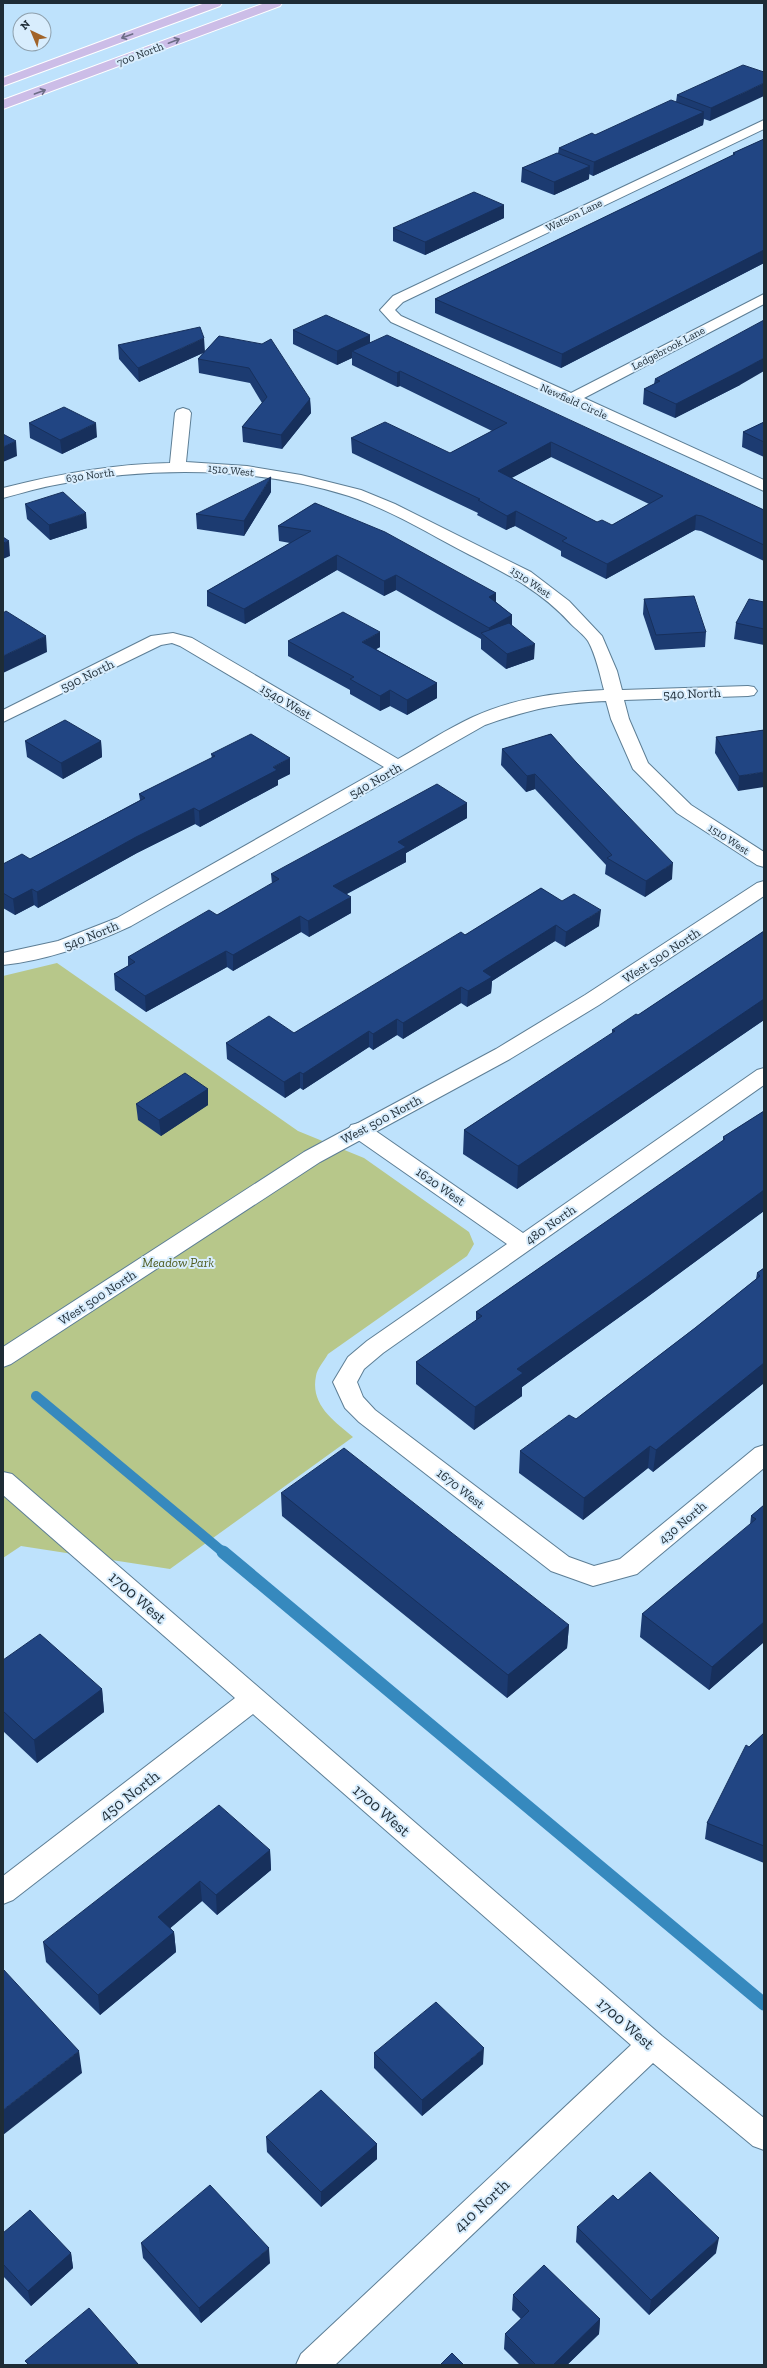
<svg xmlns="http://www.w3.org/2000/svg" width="767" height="2368" font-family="'Zilla Slab',serif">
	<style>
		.green { fill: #b7c78a }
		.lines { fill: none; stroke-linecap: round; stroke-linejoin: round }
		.stream-far1 { stroke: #3689be; stroke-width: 10 }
		.stream { stroke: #3689be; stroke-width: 13 }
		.street-casing { stroke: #5d7e95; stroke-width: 2 }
		.secondary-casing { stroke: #5d7e95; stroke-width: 2 }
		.primary-casing { stroke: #fff; stroke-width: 2 }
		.street { fill: #fff; fill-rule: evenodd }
		.secondary { fill: #fff; fill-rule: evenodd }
		.primary { fill: #ccbde7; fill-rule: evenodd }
		.wall { fill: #1c3b71; fill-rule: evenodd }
		.shaded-wall { fill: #17305c }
		.building { fill: #214583; stroke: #17305c; fill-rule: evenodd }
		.oneway { stroke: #6c6d86 }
		.labels { text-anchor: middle; stroke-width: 4; stroke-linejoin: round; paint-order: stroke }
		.far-street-label { font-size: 11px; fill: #1e2c36; stroke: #d8edfd }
		.street-label { font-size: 13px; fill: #1e2c36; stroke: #d8edfd }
		.park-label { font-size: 13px; font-style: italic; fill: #4f5c1f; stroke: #d8edfd }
		.near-street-label { font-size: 16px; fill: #1e2c36; stroke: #d8edfd }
	</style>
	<rect width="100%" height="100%" fill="#bee2fc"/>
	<path class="green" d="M 57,963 L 298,1131 L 364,1158 L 469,1232 L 474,1244 L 467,1256 L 328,1354 C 324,1361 317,1369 316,1376 C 310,1405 334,1421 353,1437 L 170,1569 L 21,1546 L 3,1558 L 3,976 Z"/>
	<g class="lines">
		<path class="stream-far1" d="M 36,1396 L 224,1553"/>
		<path class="stream" d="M 223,1552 L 764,2004"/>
		<defs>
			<path id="street" d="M 764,120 L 764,129 L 403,302 L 395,310 L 401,316 L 571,393 L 764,294 L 764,304 L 584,398 L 764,480 L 764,491 L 391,322 L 380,310 L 393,296 Z
				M 183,408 L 189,410 L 191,413 L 186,462 L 247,466 L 301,475 L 361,490 L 395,504 L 531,572 L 569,601 L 602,636 L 617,671 L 622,690 L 748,686 L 754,687 L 757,691 L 754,695 L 748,696 L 624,700 L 629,719 L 648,763 L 691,805 L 764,852 L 764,867 L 757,865 L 677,813 L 633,769 L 611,719 L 606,701 C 558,703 531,709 485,725 L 131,926 C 90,945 48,960 3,965 L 3,953 L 58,941 L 117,918 L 384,767 L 180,646 L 172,643 L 161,645 L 3,722 L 3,710 L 151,636 L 173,633 L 192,638 L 398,759 C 423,745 447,729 473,717 C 514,698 559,692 604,690 C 600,675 596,655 588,641 C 584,635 576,629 571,624 C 541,591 509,575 470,555 C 431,535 391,510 349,496 C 256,467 155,466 60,484 C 41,487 22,493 3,498 L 3,488 C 58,474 113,464 170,463 L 175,413 L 177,410 Z
				M 764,1068 L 764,1085 L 383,1353 L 364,1369 L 357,1382 L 363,1397 L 375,1410 L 569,1557 L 594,1566 L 620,1559 L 755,1448 L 764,1445 L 764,1468 L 637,1574 L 593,1586 L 551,1571 L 359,1422 L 345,1408 L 333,1382 L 348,1357 L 367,1341 L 507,1244 L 351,1135 L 348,1130 L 351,1125 L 359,1123 L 367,1125 L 523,1233 L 757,1070 Z
				M 3,1472 L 12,1474 L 662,2036 L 764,2118 L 764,2150 L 753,2146 L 653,2063 L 335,2365 L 296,2365 L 301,2354 L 631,2045 L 253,1714 L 13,1900 L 3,1904 L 3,1876 L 235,1698 L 3,1495 Z"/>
			<path id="secondary" d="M 764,881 L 764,896 L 599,1005 L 510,1059 L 320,1162 L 11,1364 L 3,1367 L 3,1347 L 304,1152 L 496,1049 L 585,995 L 757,883 Z"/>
			<path id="primary" d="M 205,3 L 222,3 L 220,6 L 3,86 L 3,78 Z
				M 265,3 L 282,3 L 280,6 L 3,109 L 3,100 Z"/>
		</defs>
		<use href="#street" class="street-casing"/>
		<use href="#secondary" class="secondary-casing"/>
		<use href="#primary" class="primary-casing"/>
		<use href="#street" class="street"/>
		<use href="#secondary" class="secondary"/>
		<use href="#primary" class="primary"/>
	</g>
	<path class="wall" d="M 764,72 L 710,121 L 704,119 L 703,125 L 593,176 L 589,174 L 589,179 L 554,195 L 521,182 L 522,168 L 558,153 L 559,148 L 595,135 L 676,102 L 677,95 Z
		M 764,139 L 764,263 L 561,368 L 435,313 L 435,299 L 733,155 L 733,153 Z
		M 504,205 L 504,218 L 425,255 L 393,241 L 393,228 Z
		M 293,330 L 370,335 L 370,342 L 764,510 L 764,561 L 701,531 L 695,530 L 606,579 L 561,556 L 561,551 L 515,526 L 506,530 L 477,515 L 478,513 L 352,453 L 351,438 L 450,453 L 492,431 L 400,386 L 397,387 L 352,365 L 352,358 L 337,365 L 293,344 ZM 551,457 L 649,504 L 612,525 L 597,522 L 511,478 Z
		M 219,336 L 310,399 L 311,413 L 282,449 L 243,442 L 242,427 L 262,403 L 250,383 L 199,373 L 198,359 L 203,353 L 139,382 L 119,359 L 118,345 L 205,352 Z
		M 655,379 L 740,385 L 675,418 L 643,404 L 644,389 L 654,384 Z
		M 764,422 L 764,457 L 742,447 L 743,432 Z
		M 29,423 L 97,437 L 62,454 L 30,438 Z
		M 271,492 L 244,536 L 197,529 L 196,514 Z
		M 315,503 L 496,593 L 496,602 L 512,615 L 512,626 L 534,659 L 506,669 L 481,649 L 481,639 L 396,590 L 384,596 L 337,570 L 245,624 L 207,606 L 207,591 L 290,543 L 279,541 L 278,526 Z
		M 25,504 L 87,528 L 50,540 L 27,519 Z
		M 644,599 L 706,632 L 705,647 L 655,650 L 643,614 Z
		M 764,602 L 764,645 L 734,639 L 736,623 Z
		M 288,641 L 380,647 L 376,649 L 437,683 L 437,698 L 407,715 L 390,706 L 380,711 L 350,694 L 350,690 L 288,656 Z
		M 764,730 L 738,791 L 715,753 L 716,737 Z
		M 551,734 L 672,879 L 645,897 L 605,874 L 606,865 L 535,789 L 526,792 L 501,765 L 502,749 Z
		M 25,741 L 101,741 L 102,757 L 63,779 L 27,757 Z
		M 211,754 L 290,774 L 278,780 L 278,785 L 200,827 L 195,824 L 137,853 L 38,908 L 34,905 L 15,915 L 3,908 L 3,864 L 30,859 L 140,800 L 139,794 L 212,758 Z
		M 467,803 L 467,818 L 406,853 L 406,862 L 347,894 L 351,913 L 309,937 L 301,932 L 233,971 L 227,967 L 146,1012 L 115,990 L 114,974 L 128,966 L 128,957 L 217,915 L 272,884 L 271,874 Z
		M 541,888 L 599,926 L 565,947 L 555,941 L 492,981 L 491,993 L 467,1007 L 461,1003 L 403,1039 L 397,1035 L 373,1050 L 369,1047 L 303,1090 L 300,1088 L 285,1098 L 227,1059 L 226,1043 L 294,1033 L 465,935 Z
		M 764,931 L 764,1020 L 517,1189 L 463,1154 L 464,1130 L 612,1034 L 612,1030 L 638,1015 Z
		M 208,1089 L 208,1105 L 161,1136 L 138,1120 L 136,1104 Z
		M 764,1111 L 764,1211 L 646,1298 L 522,1387 L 522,1396 L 474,1430 L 416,1384 L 416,1362 L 476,1321 L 476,1312 L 723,1141 L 723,1137 Z
		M 764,1268 L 764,1383 L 653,1472 L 648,1468 L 583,1520 L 519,1473 L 520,1451 L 576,1419 L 695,1328 L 756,1279 L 757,1273 Z
		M 281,1493 L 569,1625 L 567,1648 L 507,1698 L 282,1516 Z
		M 764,1505 L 764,1642 L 709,1690 L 640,1637 L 642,1614 L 750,1525 L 751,1516 Z
		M 3,1660 L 102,1689 L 104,1712 L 37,1763 L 3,1731 Z
		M 764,1733 L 764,1863 L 705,1839 L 707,1823 L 749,1747 Z
		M 270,1850 L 271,1870 L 217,1915 L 202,1901 L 170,1928 L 174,1932 L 176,1952 L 100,2015 L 46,1962 L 43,1942 Z
		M 374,2053 L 483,2064 L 422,2116 L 374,2068 Z
		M 266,2137 L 377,2144 L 377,2159 L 321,2207 L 267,2152 Z
		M 618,2200 L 716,2253 L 649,2315 L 576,2242 L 577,2227 Z
		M 3,2233 L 71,2253 L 73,2268 L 31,2306 L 3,2276 Z
		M 141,2243 L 270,2263 L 201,2323 L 143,2258 Z
		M 513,2295 L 600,2319 L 599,2334 L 567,2365 L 520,2365 L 504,2349 L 505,2334 L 521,2319 L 512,2310 Z"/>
	<path class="shaded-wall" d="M 764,83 L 764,96 L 710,121 L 711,108 Z
		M 704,112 L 703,125 L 593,176 L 594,162 Z
		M 590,166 L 589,179 L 554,195 L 554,182 Z
		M 504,205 L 504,218 L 425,255 L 425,242 Z
		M 764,250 L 764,263 L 561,368 L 562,354 Z
		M 370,335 L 370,350 L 352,351 L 352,358 L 337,365 L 337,351 Z
		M 204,338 L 205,352 L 139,382 L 138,368 Z
		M 764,358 L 764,371 L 740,385 L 675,418 L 676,404 Z
		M 400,371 L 400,386 L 397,387 L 397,373 Z
		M 310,399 L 311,413 L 282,449 L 281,435 Z
		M 96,423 L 97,437 L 62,454 L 60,440 Z
		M 16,441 L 17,456 L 3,462 L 3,447 Z
		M 551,442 L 551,457 L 497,486 L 498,471 Z
		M 271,477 L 271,492 L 244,536 L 244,521 Z
		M 516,511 L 515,526 L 506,530 L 507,516 Z
		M 86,513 L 87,528 L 50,540 L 49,525 Z
		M 696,515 L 695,530 L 606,579 L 607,564 Z
		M 9,541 L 10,556 L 3,559 L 3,543 Z
		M 337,555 L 337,570 L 245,624 L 244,609 Z
		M 396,575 L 396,590 L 384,596 L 384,581 Z
		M 496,593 L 496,608 L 489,597 Z
		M 512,615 L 512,631 L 489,639 L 489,628 Z
		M 380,632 L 380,647 L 362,657 L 362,642 Z
		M 46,636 L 47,652 L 3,673 L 3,656 Z
		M 535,644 L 534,659 L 506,669 L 507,654 Z
		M 437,683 L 437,698 L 407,715 L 407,700 Z
		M 390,690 L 390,706 L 380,711 L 380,696 Z
		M 101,741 L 102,757 L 63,779 L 61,763 Z
		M 290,758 L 290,774 L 278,780 L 278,785 L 200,827 L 199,811 L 273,767 Z
		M 764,772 L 764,787 L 738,791 L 739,776 Z
		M 535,774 L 535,789 L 526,792 L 527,776 Z
		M 467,803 L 467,818 L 406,853 L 406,862 L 333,901 L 333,886 L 398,842 Z
		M 194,808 L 195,824 L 137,853 L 38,908 L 37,892 L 136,837 Z
		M 673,863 L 672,879 L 645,897 L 646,881 Z
		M 32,889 L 34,905 L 15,915 L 13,899 Z
		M 351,897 L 351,913 L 309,937 L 308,921 Z
		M 601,910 L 599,926 L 565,947 L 566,932 Z
		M 300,916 L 301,932 L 233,971 L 233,955 Z
		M 556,925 L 555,941 L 492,981 L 491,993 L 467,1007 L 468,991 L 483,971 Z
		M 226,951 L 227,967 L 146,1012 L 145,996 Z
		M 461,987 L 461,1003 L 403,1039 L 403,1023 Z
		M 764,999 L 764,1020 L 517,1189 L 518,1166 Z
		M 397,1019 L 397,1035 L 373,1050 L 373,1034 Z
		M 369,1031 L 369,1047 L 303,1090 L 303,1074 Z
		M 300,1072 L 300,1088 L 285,1098 L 284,1082 Z
		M 208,1089 L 208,1105 L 161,1136 L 159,1120 Z
		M 764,1190 L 764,1211 L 646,1298 L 522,1387 L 522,1396 L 474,1430 L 475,1407 L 517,1369 Z
		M 764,1363 L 764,1383 L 653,1472 L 656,1450 Z
		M 650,1446 L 648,1468 L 583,1520 L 584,1498 Z
		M 764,1622 L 764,1642 L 709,1690 L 712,1667 Z
		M 569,1625 L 567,1648 L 507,1698 L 508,1675 Z
		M 102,1689 L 104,1712 L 37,1763 L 34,1740 Z
		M 270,1850 L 271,1870 L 217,1915 L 216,1895 Z
		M 200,1881 L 202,1901 L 160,1937 L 158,1917 Z
		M 174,1932 L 176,1952 L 100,2015 L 98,1995 Z
		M 484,2048 L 483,2064 L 422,2116 L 422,2100 Z
		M 79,2051 L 82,2073 L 3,2135 L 3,2110 Z
		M 377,2144 L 377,2159 L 321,2207 L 321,2192 Z
		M 719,2238 L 716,2253 L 649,2315 L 651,2300 Z
		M 269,2248 L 270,2263 L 201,2323 L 199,2308 Z
		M 71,2253 L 73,2268 L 31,2306 L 28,2291 Z
		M 600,2319 L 599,2334 L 567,2365 L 553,2365 Z"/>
	<path class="building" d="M 743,65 L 764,72 L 764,83 L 711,108 L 677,95 Z
		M 671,100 L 704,112 L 594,162 L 559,148 L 592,133 L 595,135 Z
		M 764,139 L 764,250 L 562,354 L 435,299 L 735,154 L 733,153 Z
		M 557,153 L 590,166 L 554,182 L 522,168 Z
		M 474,192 L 504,205 L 425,242 L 393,228 Z
		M 326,315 L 370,335 L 337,351 L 293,330 Z
		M 764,320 L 764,358 L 742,370 L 676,404 L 644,389 L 660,381 L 655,379 Z
		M 200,327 L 204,338 L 138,368 L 118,345 Z
		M 387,335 L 764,510 L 764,545 L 702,516 L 696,515 L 607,564 L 562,541 L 567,538 L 516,511 L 507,516 L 478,500 L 480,499 L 351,438 L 385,422 L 450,453 L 507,423 L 400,371 L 397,373 L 352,351 ZM 551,442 L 663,496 L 612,525 L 602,520 L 597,522 L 498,471 Z
		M 219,336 L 262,344 L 271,339 L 310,399 L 281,435 L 242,427 L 267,397 L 249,368 L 198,359 Z
		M 64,407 L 96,423 L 60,440 L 29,423 Z
		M 764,422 L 764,442 L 743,432 Z
		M 3,434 L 16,441 L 3,447 Z
		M 271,477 L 244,521 L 196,514 Z
		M 63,492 L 86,513 L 49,525 L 25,504 Z
		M 315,503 L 385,532 L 496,593 L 489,597 L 512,615 L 489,628 L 396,575 L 384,581 L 337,555 L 244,609 L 207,591 L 311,531 L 278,526 Z
		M 3,537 L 9,541 L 3,543 Z
		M 694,596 L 706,632 L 656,635 L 644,599 Z
		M 749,599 L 764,602 L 764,629 L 736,623 Z
		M 6,611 L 46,636 L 3,656 L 3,613 Z
		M 343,612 L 380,632 L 362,642 L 437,683 L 407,700 L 390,690 L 380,696 L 350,679 L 354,677 L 288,641 Z
		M 509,623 L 535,644 L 507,654 L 481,633 Z
		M 65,720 L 101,741 L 61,763 L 25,741 Z
		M 764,730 L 764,772 L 739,776 L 716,737 Z
		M 251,734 L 290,758 L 273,767 L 277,770 L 199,811 L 194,808 L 136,837 L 37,892 L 32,889 L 13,899 L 3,893 L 3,864 L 22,854 L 30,859 L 145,798 L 139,794 L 215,756 L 211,754 Z
		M 551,734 L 576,762 L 673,863 L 646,881 L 607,858 L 612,855 L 535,774 L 527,776 L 502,749 Z
		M 437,784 L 467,803 L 398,842 L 406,847 L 333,886 L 351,897 L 308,921 L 300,916 L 233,955 L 226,951 L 145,996 L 114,974 L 135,962 L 128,957 L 209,910 L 217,915 L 279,879 L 271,874 Z
		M 541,888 L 562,901 L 574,894 L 601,910 L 566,932 L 556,925 L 483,971 L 492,977 L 468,991 L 461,987 L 403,1023 L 397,1019 L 373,1034 L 369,1031 L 303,1074 L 300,1072 L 284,1082 L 226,1043 L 269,1016 L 294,1033 L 461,932 L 465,935 Z
		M 764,931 L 764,999 L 518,1166 L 464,1130 L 615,1031 L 612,1030 L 636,1014 L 638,1015 Z
		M 185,1073 L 208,1089 L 159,1120 L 136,1104 Z
		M 764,1111 L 764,1190 L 648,1276 L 517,1369 L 523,1373 L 475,1407 L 416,1362 L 482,1316 L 476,1312 L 725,1139 L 723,1137 Z
		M 764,1268 L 764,1363 L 656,1450 L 650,1446 L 584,1498 L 520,1451 L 569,1415 L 576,1419 L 695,1328 L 760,1276 L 757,1273 Z
		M 344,1448 L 569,1625 L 508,1675 L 281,1493 Z
		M 764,1505 L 764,1622 L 712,1667 L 642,1614 L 756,1519 L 751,1516 Z
		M 40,1634 L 102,1689 L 34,1740 L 3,1711 L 3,1660 Z
		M 764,1733 L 764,1846 L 707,1823 L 746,1745 L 749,1747 Z
		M 219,1805 L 270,1850 L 216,1895 L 200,1881 L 158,1917 L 174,1932 L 98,1995 L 43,1942 Z
		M 3,1969 L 79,2051 L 3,2110 Z
		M 436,2002 L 484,2048 L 422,2100 L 374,2053 Z
		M 321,2090 L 377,2144 L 321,2192 L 266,2137 Z
		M 650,2172 L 719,2238 L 651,2300 L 577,2227 L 613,2195 L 618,2200 Z
		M 210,2185 L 269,2248 L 199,2308 L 141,2243 Z
		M 30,2210 L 71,2253 L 28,2291 L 3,2264 L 3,2233 Z
		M 544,2265 L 600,2319 L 553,2365 L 536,2365 L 505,2334 L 529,2311 L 513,2295 Z
		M 89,2308 L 138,2364 L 137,2365 L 29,2365 L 25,2361 Z
		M 452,2353 L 464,2365 L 440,2365 Z"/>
	<defs><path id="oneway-shaft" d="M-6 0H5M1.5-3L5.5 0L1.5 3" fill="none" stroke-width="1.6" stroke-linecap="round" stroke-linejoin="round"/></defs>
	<g class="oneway">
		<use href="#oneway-shaft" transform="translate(127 36) rotate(160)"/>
		<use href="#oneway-shaft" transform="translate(174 41) rotate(-21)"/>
		<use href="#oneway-shaft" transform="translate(40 92) rotate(-20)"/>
	</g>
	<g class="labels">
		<g class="far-street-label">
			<text transform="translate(140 54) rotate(-21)" y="4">700 North</text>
			<text transform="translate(574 215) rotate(-26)" y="4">Watson Lane</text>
			<text transform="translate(668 348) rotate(-28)" y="4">Ledgebrook Lane</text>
			<text transform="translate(574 401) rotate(24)" y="4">Newfield Circle</text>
			<text transform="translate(231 470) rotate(6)" y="4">1510 West</text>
			<text transform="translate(90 475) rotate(-8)" y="4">630 North</text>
			<text transform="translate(531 582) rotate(34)" y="4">1510 West</text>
			<text transform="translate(729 839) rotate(33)" y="4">1510 West</text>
		</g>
		<g class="street-label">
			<text transform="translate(87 675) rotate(-26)" y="5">590 North</text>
			<text transform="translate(692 693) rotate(-2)" y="5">540 North</text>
			<text transform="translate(286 701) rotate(30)" y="5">1540 West</text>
			<text transform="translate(375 780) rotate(-30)" y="5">540 North</text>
			<text transform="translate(91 935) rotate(-22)" y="5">540 North</text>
			<text transform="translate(661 955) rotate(-33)" y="5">West 500 North</text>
			<text transform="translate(381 1119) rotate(-28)" y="5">West 500 North</text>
			<text transform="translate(441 1186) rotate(35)" y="5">1620 West</text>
			<text transform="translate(550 1224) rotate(-35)" y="5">480 North</text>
			<text transform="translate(97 1297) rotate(-33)" y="5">West 500 North</text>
			<text transform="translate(461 1488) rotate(38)" y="5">1670 West</text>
			<text transform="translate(682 1522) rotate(-40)" y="5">430 North</text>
		</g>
		<g class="park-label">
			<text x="178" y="1267">Meadow Park</text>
		</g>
		<g class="near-street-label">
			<text transform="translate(138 1597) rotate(41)" y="6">1700 West</text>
			<text transform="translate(129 1795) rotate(-38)" y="6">450 North</text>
			<text transform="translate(382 1810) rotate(41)" y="6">1700 West</text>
			<text transform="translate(626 2023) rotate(41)" y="6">1700 West</text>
			<text transform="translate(481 2205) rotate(-43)" y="6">410 North</text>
		</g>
	</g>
	<rect width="767" height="2368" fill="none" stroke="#1e2c36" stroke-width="8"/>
	<g transform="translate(32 32) rotate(316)"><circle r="19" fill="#d8edfd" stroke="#8ea0ad"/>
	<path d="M0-3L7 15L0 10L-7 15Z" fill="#a16328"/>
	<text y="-6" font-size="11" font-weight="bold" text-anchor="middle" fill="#1e2c36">N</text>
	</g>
</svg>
